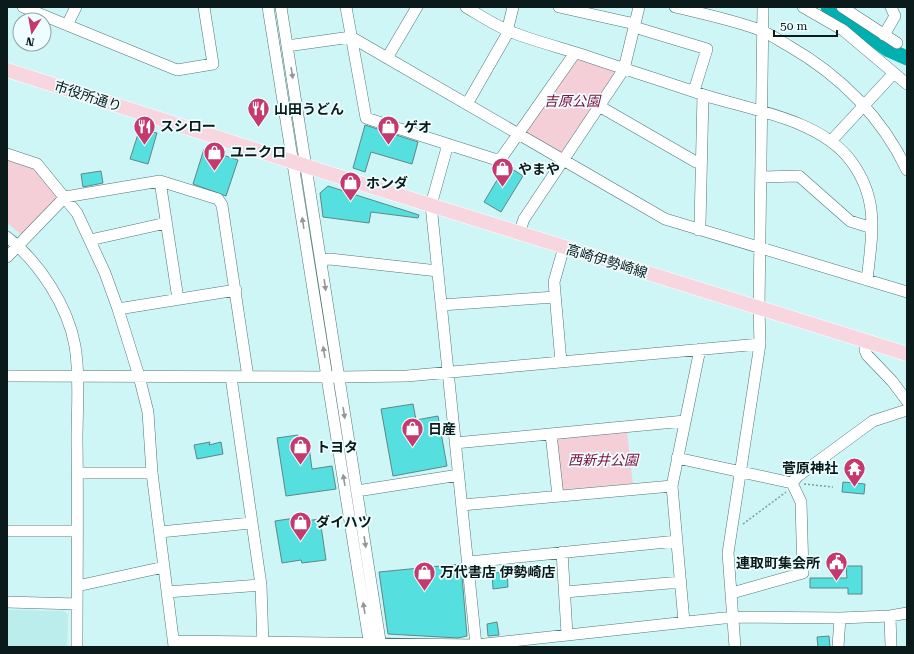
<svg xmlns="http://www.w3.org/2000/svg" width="914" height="654" font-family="'Roboto Serif','Noto Sans JP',serif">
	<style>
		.built { fill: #bbedec }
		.green { fill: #f5cfd8 }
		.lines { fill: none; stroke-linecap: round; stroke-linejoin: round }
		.river { stroke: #00afb0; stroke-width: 15 }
		.building { fill: #56dfdf; stroke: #618685 }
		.minor-casing { stroke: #537777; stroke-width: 12 }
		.major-casing { stroke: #fff; stroke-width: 15 }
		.path { stroke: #7e9c9c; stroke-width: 1.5; stroke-dasharray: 2 2; stroke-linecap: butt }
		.minor { stroke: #fff; stroke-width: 11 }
		.major { stroke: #f8d6df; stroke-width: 14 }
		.oneway { fill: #919898 }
		.labels { text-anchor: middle; stroke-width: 3.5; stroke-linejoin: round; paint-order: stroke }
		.street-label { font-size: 14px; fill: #0b1a1a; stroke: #eefefe }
		.park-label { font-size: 14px; font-style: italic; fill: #801141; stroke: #eefefe }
		.poi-label { font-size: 14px; font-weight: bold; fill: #0b1a1a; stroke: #eefefe; text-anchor: start }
	</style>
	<rect width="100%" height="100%" fill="#cef6f6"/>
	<path class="built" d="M 7,610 L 63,611 L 68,614 L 67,647 L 7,647 Z"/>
	<path class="green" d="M 577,58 L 614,70 L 615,73 L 562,152 L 559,152 L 527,134 L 528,129 Z
		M 7,158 L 36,168 L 59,197 L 23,236 L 7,223 Z
		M 627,431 L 633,485 L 563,491 L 556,437 Z"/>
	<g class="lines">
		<path class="river" d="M 828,7 L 889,50 L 907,58"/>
	</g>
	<path class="building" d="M 365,125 L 418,142 L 412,164 L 371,152 L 365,172 L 353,168 Z
		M 139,131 L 148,134 L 149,131 L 157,133 L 148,164 L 130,159 Z
		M 204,149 L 238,160 L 226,196 L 193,184 Z
		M 506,165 L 523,176 L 501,212 L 484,202 Z
		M 101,171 L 103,183 L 83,187 L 81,174 Z
		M 328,186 L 419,215 L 418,218 L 371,212 L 369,223 L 323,217 L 320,193 Z
		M 413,404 L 416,420 L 438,416 L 447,466 L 393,476 L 381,409 Z
		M 298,435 L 298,441 L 308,439 L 312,469 L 332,466 L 336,489 L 286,496 L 277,438 Z
		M 210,442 L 209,445 L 221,442 L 223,454 L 197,459 L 194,445 Z
		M 843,482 L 865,484 L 864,494 L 842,492 Z
		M 295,518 L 297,522 L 320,519 L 326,560 L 302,563 L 301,560 L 282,563 L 275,521 Z
		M 461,564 L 467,636 L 458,638 L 388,634 L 379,572 Z
		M 846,566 L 862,566 L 862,594 L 848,594 L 848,588 L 810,588 L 810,578 L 847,578 Z
		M 507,572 L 508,587 L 493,589 L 492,573 Z
		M 497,622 L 499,635 L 488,636 L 487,624 Z
		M 829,636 L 830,647 L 818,647 L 817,637 Z"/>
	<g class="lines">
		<defs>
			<path id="minor" d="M 23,7 L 177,70 L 213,64 L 204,7
				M 268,7 L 370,647
				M 281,7 L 381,647
				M 346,7 L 366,118 L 494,159 L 499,159 L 502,157 L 575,53
				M 466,7 C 481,16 497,27 514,33 C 535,41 558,47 580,54 C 621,68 663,81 704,95 C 750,110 820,119 851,161 C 880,200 872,235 867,280
				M 559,7 L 635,24
				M 675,7 C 704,14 733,20 760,30 C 770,34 780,41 789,46 C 841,76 881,116 907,170
				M 803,7 L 843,30 L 907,84
				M 842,7 L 897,43
				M 67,25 L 76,7
				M 634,27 L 707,49 L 694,91
				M 884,35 L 895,16 L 891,7
				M 287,46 L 351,37 L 665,219 L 907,292
				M 387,58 L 417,7
				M 467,104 L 506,36 L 513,7
				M 599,106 L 696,162 L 701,162
				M 831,141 L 894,73
				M 448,144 L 431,205 L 476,645
				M 7,154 L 37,164 L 77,213 L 105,273 L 118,309 L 139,376 L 148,412 L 152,473 L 174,646
				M 761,177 L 799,176 L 850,221 L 872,228
				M 160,181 L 178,299
				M 698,230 L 700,224 L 703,95
				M 519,233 L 524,219 L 624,69 L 639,7
				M 7,237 C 39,262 68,306 75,346 C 80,376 77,409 77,440 C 78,509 77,578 77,647
				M 90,240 L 166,223
				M 7,257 L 65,197 L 160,181 L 218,199 L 222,205 L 248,377
				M 321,260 L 330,259 L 438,271
				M 441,305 L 555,297
				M 118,309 L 236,290
				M 868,342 L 865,350 L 867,355 L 892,381 L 907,401
				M 561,362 L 554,282 L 564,247
				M 7,376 L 339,377 L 407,376 L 760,344 L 759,308 L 763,7
				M 231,377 L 261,585 L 263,647
				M 551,434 L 558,496
				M 455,443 L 685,421
				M 677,458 L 792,483
				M 78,473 L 152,473
				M 792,483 L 798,476 L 873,421 L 907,410
				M 357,491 L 459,475
				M 462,505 L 672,486
				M 7,531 L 77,531
				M 160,532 L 251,523
				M 562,552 L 567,634
				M 469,562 L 677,541
				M 77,586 L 164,567
				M 167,592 L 261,585
				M 565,592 L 681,582
				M 732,593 L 803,573 L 801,502 L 792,483
				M 7,602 L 77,604
				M 890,616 L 891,647
				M 684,622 L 672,486 L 700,349
				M 173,641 L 476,645 L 733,617 L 840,618 L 890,616 L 907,613
				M 735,647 L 728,553 L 760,344
				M 838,647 L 840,618"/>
			<path id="major" d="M 7,70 L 331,174 L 907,354"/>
		</defs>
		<use href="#minor" class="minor-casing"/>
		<use href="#major" class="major-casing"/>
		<path class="path" d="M 804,484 L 833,487
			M 743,524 L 786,492"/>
		<use href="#minor" class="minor"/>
		<use href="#major" class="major"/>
	</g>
	<defs><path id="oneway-solid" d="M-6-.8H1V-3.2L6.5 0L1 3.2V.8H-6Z"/></defs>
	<g class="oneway">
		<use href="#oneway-solid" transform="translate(292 73) rotate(81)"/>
		<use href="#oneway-solid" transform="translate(303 223) rotate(-99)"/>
		<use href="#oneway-solid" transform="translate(325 285) rotate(82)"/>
		<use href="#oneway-solid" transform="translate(324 352) rotate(-99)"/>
		<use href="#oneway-solid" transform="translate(344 413) rotate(81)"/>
		<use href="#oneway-solid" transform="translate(344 480) rotate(-99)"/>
		<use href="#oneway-solid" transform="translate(365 542) rotate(81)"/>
		<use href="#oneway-solid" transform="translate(364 608) rotate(-99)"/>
	</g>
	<defs>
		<symbol id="restaurant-pin" viewBox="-11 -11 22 30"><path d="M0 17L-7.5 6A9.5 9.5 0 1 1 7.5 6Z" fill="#c5396e" stroke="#eefefe"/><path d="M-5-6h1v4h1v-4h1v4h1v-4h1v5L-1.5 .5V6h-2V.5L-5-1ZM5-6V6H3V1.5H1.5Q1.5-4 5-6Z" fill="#fff"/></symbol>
		<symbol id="shop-pin" viewBox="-11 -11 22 30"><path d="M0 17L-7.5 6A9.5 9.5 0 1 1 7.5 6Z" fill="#c5396e" stroke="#eefefe"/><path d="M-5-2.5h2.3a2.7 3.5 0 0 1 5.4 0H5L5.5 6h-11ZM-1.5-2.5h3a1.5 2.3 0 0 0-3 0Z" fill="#fff"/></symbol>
		<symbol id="temple-pin" viewBox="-11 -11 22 30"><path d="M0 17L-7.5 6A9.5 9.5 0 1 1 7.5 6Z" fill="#c5396e" stroke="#eefefe"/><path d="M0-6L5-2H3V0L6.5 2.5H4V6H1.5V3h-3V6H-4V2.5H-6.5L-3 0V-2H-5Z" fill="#fff"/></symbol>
		<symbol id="civic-pin" viewBox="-11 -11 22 30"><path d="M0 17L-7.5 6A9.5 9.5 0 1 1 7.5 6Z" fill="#c5396e" stroke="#eefefe"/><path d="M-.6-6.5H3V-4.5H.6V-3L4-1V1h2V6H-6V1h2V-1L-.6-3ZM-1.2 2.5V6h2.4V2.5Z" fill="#fff"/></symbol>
	</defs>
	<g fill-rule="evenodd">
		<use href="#restaurant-pin" x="246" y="96" width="25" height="34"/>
		<use href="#restaurant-pin" x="132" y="114" width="25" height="34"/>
		<use href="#shop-pin" x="376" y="114" width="25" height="34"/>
		<use href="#shop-pin" x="202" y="140" width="25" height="34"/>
		<use href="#shop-pin" x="490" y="156" width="25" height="34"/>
		<use href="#shop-pin" x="338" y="170" width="25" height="34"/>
		<use href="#shop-pin" x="400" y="416" width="25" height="34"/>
		<use href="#shop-pin" x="288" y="434" width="25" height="34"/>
		<use href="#temple-pin" x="842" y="456" width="25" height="34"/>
		<use href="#shop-pin" x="288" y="510" width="25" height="34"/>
		<use href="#civic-pin" x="824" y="550" width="25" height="34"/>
		<use href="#shop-pin" x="412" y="560" width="25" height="34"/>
	</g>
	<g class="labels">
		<g class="street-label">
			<text transform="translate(88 96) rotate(18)" y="5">市役所通り</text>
			<text transform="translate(607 261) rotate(17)" y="5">高崎伊勢崎線</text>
		</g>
		<g class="park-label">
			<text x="572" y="106">吉原公園</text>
			<text x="603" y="465">西新井公園</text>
		</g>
		<g class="poi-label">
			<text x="274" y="114">山田うどん</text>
			<text x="160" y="131">スシロー</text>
			<text x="404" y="132">ゲオ</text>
			<text x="230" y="157">ユニクロ</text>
			<text x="518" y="174">やまや</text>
			<text x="366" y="188">ホンダ</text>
			<text x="428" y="434">日産</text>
			<text x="316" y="452">トヨタ</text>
			<text x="838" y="473" text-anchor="end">菅原神社</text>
			<text x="316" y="527">ダイハツ</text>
			<text x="820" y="568" text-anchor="end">連取町集会所</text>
			<text x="440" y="577">万代書店 伊勢崎店</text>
		</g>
	</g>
	<rect width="914" height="654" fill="none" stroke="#0b1a1a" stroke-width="16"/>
	<g transform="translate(32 32) rotate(191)"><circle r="19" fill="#eefefe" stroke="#93a3a3"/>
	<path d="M0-3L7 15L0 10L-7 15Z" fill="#c5396e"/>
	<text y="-6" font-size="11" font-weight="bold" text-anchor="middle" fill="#0b1a1a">N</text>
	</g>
	<path d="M774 30v6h63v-6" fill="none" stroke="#0b1a1a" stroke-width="2"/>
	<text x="780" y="30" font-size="12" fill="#0b1a1a" stroke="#eefefe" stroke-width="3" paint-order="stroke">50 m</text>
</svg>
